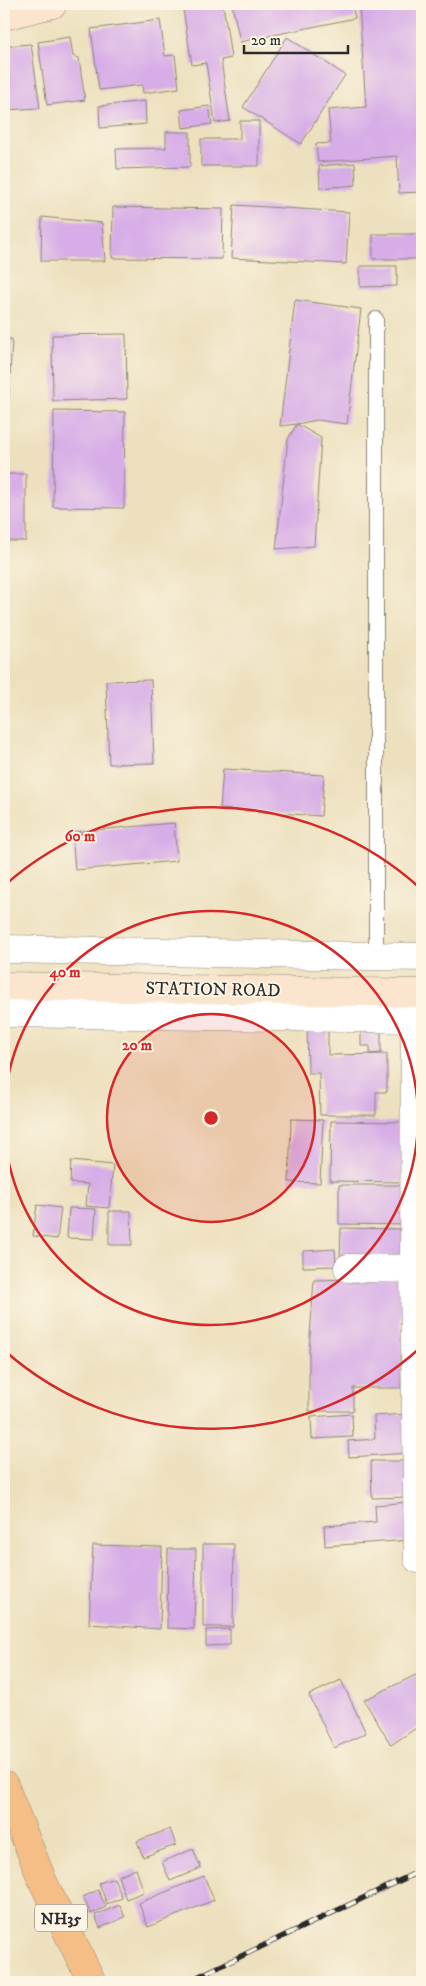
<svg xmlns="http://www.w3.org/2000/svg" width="426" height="1986" font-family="'IM FELL DW Pica',serif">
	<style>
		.building { fill: #d7ade7 }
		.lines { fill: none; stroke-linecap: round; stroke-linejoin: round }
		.lane-casing { stroke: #8c8674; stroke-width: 16 }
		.street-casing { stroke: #8c8674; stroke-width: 29 }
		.secondary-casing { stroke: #8c8674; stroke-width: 29 }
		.highway-casing { stroke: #8c8674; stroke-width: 29 }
		.lane { stroke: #fff; stroke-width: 14 }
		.street { stroke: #fff; stroke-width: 28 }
		.secondary { stroke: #fbe5cf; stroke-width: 28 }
		.highway { stroke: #f6be87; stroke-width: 28 }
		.rail-casing { stroke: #2b2b2b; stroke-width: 5.5 }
		.rail { stroke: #fcf5e5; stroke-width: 4; stroke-dasharray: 11; stroke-linecap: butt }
		.ring { fill: none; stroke: #d62828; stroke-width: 2.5 }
		.labels { text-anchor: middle; stroke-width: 4; stroke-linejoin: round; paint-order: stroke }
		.shield { fill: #fcf5e5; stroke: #6a6863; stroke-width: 1 }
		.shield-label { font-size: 16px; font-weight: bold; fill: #2b2b2b }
		.street-label { font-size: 18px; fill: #2b2b2b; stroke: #fcf5e5 }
		.centre { fill: #d62828; stroke: #fcf5e5; stroke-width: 2.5 }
		.ring-label { font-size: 15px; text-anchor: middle; font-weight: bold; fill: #d62828; stroke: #fcf5e5; stroke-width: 4; stroke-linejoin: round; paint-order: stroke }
	</style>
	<rect width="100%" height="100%" fill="#fcf5e5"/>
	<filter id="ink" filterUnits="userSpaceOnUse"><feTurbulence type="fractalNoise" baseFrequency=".02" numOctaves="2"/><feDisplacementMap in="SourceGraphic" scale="10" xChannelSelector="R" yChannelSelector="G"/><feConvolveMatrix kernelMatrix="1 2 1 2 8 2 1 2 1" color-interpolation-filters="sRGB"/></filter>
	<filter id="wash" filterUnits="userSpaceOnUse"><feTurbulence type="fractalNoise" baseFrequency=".0096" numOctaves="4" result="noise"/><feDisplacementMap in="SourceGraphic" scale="20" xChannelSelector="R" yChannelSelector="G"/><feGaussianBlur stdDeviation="1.12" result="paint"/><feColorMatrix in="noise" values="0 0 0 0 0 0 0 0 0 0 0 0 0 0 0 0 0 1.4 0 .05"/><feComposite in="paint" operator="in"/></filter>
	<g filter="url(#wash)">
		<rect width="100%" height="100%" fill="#ede0be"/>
		<g id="blocks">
			<path class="building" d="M 216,4 L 223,4 L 231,58 L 221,60 L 230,121 L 215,123 L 206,63 L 192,65 L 183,9 Z
				M 232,4 L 352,4 L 355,18 L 240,42 Z
				M 359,4 L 422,4 L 422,192 L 399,193 L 397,156 L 318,162 L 316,144 L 331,143 L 328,110 L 366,107 Z
				M 160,20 L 165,56 L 175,55 L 179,88 L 143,93 L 142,85 L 99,90 L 91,29 Z
				M 70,37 L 73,56 L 79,58 L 85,100 L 47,105 L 38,42 Z
				M 287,37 L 345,75 L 301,144 L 243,107 Z
				M 31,44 L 40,108 L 4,110 L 4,46 Z
				M 145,101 L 146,124 L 100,128 L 99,106 Z
				M 209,106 L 212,124 L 183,128 L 181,110 Z
				M 240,121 L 259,121 L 259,166 L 201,166 L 201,139 L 240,139 Z
				M 166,132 L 190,132 L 190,167 L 117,169 L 116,149 L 166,148 Z
				M 355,163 L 356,185 L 320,188 L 319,166 Z
				M 234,205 L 349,212 L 346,264 L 231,258 Z
				M 113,207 L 223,209 L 222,259 L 112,258 Z
				M 42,217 L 102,223 L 105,261 L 41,261 Z
				M 373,234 L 422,234 L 422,259 L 373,259 Z
				M 360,266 L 397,266 L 397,286 L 360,287 Z
				M 295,300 L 361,309 L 347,424 L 317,420 L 297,424 L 321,438 L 314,546 L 276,549 L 288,439 L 297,424 L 280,426 Z
				M 126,334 L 127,399 L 53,401 L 52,335 Z
				M 4,339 L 12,339 L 8,413 L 4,413 Z
				M 54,411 L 125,412 L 124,508 L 53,507 Z
				M 4,474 L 26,474 L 26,541 L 4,541 Z
				M 151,680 L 154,763 L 109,764 L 106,681 Z
				M 223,769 L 324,775 L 321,816 L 220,809 Z
				M 174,823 L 177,861 L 75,870 L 72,832 Z
				M 361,1019 L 381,1019 L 381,1053 L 370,1054 L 370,1046 L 361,1046 Z
				M 307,1023 L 328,1023 L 328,1055 L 387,1054 L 387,1092 L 376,1092 L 376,1115 L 320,1115 L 319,1073 L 308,1073 Z
				M 291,1119 L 323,1120 L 320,1183 L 289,1182 Z
				M 331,1121 L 405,1122 L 404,1182 L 330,1181 Z
				M 71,1161 L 113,1165 L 109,1208 L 86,1206 L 88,1184 L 70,1183 Z
				M 339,1185 L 408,1185 L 408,1225 L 339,1224 Z
				M 37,1205 L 61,1208 L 57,1239 L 33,1236 Z
				M 69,1208 L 96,1209 L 94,1239 L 67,1238 Z
				M 109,1211 L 131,1211 L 132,1245 L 109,1245 Z
				M 341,1228 L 405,1229 L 405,1260 L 340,1259 Z
				M 335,1249 L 336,1266 L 303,1267 L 303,1251 Z
				M 402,1278 L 401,1388 L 353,1388 L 353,1411 L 309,1411 L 309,1350 L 314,1280 Z
				M 352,1414 L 353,1437 L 312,1439 L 311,1417 Z
				M 407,1414 L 410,1453 L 349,1457 L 348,1441 L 375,1439 L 374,1416 Z
				M 371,1461 L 409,1461 L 409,1497 L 372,1498 Z
				M 409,1502 L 411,1540 L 325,1546 L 324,1526 L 376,1522 L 375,1505 Z
				M 203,1544 L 234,1544 L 233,1627 L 203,1627 Z
				M 93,1545 L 162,1547 L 160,1629 L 89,1624 Z
				M 168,1549 L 196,1549 L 194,1629 L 167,1628 Z
				M 230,1629 L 230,1645 L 206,1646 L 206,1630 Z
				M 422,1672 L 422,1724 L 391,1745 L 364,1700 Z
				M 341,1680 L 366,1733 L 334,1748 L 309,1695 Z
				M 170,1829 L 176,1845 L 143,1857 L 137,1841 Z
				M 193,1849 L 201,1868 L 170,1881 L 162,1862 Z
				M 136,1869 L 144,1892 L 126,1899 L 118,1876 Z
				M 204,1876 L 214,1900 L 148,1927 L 139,1903 Z
				M 114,1878 L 122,1898 L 107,1904 L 99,1883 Z
				M 98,1890 L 106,1907 L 91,1914 L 83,1897 Z
				M 120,1905 L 125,1917 L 100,1928 L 95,1915 Z"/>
		</g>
	</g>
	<g filter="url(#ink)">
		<use href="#blocks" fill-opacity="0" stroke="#8c8674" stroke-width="1"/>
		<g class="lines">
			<defs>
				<path id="lane" d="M 376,956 L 376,319"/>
				<path id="street" d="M 4,949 L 422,957
					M 4,1013 L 422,1019
					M 415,1019 L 414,1269 L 418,1559
					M 348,1268 L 422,1269"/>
				<path id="secondary" d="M 4,16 L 53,4
					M 4,986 L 422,993"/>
				<path id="highway" d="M 4,1785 L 43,1882 L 92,1982"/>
			</defs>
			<use href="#lane" class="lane-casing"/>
			<use href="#street" class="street-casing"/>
			<use href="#secondary" class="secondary-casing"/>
			<use href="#highway" class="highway-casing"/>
			<use href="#lane" class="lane"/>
			<use href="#street" class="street"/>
			<use href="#secondary" class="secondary"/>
			<use href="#highway" class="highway"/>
			<defs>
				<path id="rail" d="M 187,1982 L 422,1870"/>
			</defs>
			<use href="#rail" class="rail-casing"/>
			<use href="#rail" class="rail"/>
		</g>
	</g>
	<circle cx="211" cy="1118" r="104" fill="#d62828" fill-opacity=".12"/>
	<g class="ring">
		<circle cx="211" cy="1118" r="104"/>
		<circle cx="211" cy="1118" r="207"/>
		<path d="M421 1347A311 311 0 0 1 5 1351M5 885A311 311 0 0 1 421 889"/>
	</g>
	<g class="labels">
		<rect class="shield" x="35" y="1904.5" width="52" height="27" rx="4"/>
		<g class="shield-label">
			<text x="61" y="1924">NH35</text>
		</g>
		<g class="street-label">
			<text transform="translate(213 989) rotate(1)" y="6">STATION ROAD</text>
		</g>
	</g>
	<circle cx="211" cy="1118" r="8" class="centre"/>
	<g class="ring-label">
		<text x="80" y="841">60 m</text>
		<text x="65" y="977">40 m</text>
		<text x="137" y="1050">20 m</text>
	</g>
	<rect width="426" height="1986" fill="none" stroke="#fcf5e5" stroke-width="20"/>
	<path d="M244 45v8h104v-8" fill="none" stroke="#2b2b2b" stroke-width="2.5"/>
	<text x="251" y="45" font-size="15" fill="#2b2b2b" stroke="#fcf5e5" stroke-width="4" paint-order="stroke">20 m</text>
</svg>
